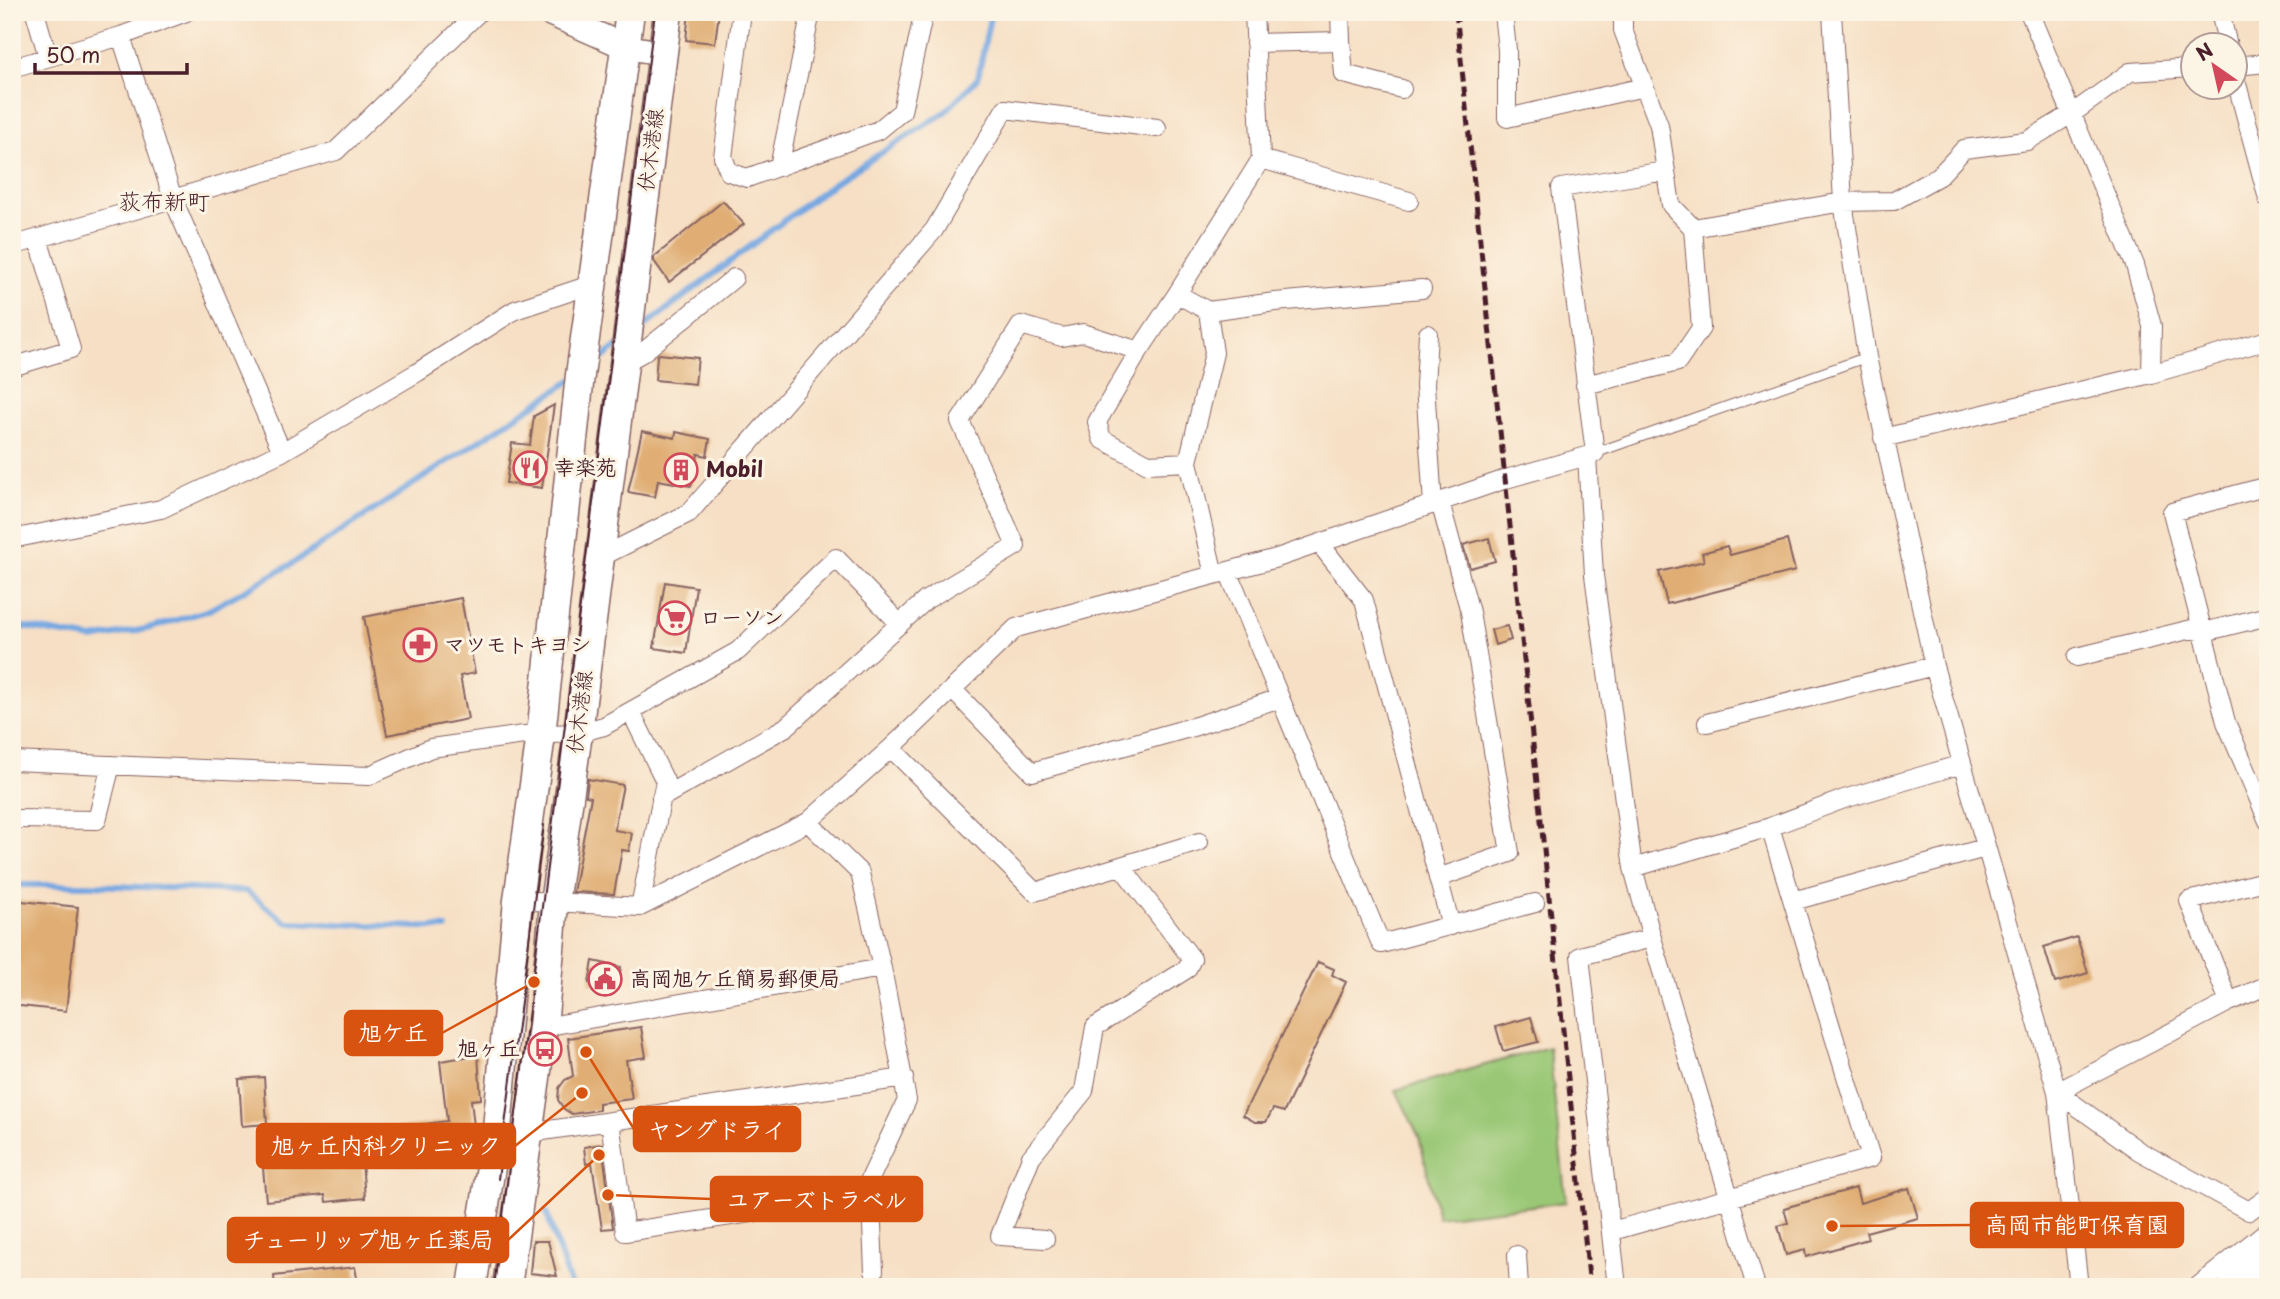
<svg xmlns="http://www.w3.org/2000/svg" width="2280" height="1299" font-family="'Playpen Sans','Klee One',sans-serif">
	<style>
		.green { fill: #99c775; stroke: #727350; stroke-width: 2 }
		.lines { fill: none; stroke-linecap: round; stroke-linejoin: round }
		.stream { stroke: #76a7e1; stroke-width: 6 }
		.building { fill: #e0ae75 }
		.lane-casing { stroke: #866261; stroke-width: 11 }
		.street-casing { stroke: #866261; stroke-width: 20 }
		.secondary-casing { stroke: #866261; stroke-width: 27 }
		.primary-casing { stroke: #866261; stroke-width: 31 }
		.highway-casing { stroke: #866261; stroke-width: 34 }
		.lane { stroke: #fff; stroke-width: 9 }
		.street { stroke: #fff; stroke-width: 18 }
		.secondary { stroke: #fff; stroke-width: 24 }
		.primary { stroke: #fff; stroke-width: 28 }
		.highway { stroke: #fff; stroke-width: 32 }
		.tram { stroke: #4a1f2b; stroke-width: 2 }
		.rail { stroke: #4a1f2b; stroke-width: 5; stroke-dasharray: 10 5; stroke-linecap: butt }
		.labels { text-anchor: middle; stroke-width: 6; stroke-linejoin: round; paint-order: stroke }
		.street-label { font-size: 21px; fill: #4a1f2b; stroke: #fcf5e5 }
		.poi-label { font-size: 21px; font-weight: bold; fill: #4a1f2b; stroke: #fcf5e5; text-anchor: start }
		.neighbourhood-label { font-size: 23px; fill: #4a1f2b; stroke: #fcf5e5 }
		.leader { fill: none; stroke: #d8530f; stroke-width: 2.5 }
		.callout-dot { fill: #d8530f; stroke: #fcf5e5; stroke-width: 2.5 }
		.callout { fill: #d8530f; stroke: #d8530f; stroke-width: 2.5 }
		.callout-label { font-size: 23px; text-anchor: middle; font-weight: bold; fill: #fff }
	</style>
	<rect width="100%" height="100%" fill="#fcf5e5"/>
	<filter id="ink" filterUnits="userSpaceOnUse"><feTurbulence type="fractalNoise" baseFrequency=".0143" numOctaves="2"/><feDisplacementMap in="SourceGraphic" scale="14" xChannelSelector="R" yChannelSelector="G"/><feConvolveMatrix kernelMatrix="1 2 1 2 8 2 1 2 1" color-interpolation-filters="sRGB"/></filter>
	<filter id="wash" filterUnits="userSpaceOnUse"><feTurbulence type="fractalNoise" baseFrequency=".00686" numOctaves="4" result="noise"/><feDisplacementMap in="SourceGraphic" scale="28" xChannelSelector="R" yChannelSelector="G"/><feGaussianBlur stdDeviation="1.57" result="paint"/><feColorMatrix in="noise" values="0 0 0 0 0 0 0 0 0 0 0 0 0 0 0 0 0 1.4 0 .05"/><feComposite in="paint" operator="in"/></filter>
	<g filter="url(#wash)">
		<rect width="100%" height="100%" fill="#f6dfc4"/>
		<path class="green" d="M 1549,1047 L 1566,1202 L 1438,1217 L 1419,1137 L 1396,1090 Z"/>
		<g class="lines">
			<path class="stream" d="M 637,332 L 834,183 L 944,113 L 978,78 L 991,12
				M 589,368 L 617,347
				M 12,625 L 93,639 L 151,628 L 209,610 L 290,565 L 572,380
				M 12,885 L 90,885 L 246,891 L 286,922 L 446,928
				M 546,1211 L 571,1287"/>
		</g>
		<g id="blocks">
			<path class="building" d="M 689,12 L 719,12 L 715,43 L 686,40 Z
				M 723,201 L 744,224 L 669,282 L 654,261 L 654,257 Z
				M 659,354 L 698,358 L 695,384 L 655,380 L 657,356 Z
				M 554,405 L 542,488 L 506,483 L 512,443 L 530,445 L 534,416 Z
				M 642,431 L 675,438 L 676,432 L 710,439 L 707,456 L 698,454 L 691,486 L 658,480 L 655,497 L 628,492 Z
				M 1489,538 L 1495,561 L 1470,568 L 1463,545 Z
				M 1787,540 L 1795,571 L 1667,604 L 1659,572 L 1704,561 L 1702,553 L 1727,546 L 1730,555 Z
				M 665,582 L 696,587 L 686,653 L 654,648 Z
				M 461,598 L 475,673 L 460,676 L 468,719 L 387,735 L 364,617 Z
				M 1507,626 L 1511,640 L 1495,645 L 1491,630 Z
				M 588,779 L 623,785 L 614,830 L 632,833 L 629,851 L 622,850 L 614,894 L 573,892 L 591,797 L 586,796 Z
				M 12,900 L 78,907 L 66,1011 L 12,1005 Z
				M 2077,937 L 2088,973 L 2055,983 L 2044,947 Z
				M 593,961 L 621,967 L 617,989 L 589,983 Z
				M 1318,962 L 1334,969 L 1332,975 L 1346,982 L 1284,1112 L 1273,1109 L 1266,1122 L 1255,1122 L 1243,1115 Z
				M 1531,1017 L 1538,1042 L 1503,1051 L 1496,1027 Z
				M 641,1027 L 646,1057 L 626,1060 L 632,1099 L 599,1103 L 599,1110 L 572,1114 L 564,1109 L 558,1100 L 559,1088 L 565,1080 L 573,1076 L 568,1038 Z
				M 478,1055 L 481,1099 L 471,1100 L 476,1144 L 433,1150 L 431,1141 L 361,1150 L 365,1198 L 326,1202 L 325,1195 L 266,1201 L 261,1146 L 318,1141 L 318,1135 L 359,1133 L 447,1121 L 440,1061 Z
				M 264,1077 L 267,1124 L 242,1126 L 239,1079 Z
				M 602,1144 L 613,1228 L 602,1229 L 592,1163 L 586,1164 L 584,1147 Z
				M 1856,1188 L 1860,1203 L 1909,1188 L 1918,1218 L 1866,1232 L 1868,1239 L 1806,1257 L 1805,1250 L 1786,1255 L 1778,1226 L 1788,1223 L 1784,1208 Z
				M 533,1241 L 548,1241 L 557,1276 L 530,1273 Z
				M 355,1267 L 358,1284 L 349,1285 L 350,1287 L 275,1287 L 274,1276 Z"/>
		</g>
	</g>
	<g filter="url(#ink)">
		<use href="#blocks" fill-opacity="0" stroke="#866261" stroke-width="2"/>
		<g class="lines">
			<defs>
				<path id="lane" d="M 1595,453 L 1867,357"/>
				<path id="street" d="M 35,12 L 48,57
					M 742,12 L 723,157 L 729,172 L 747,178 L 879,130 L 902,111 L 924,12
					M 1254,12 L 1261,159 L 1177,294 L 1208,311 L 1275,302 L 1422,289
					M 1340,12 L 1341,41
					M 1503,12 L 1507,50 L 1507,118 L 1644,87
					M 1832,12 L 1843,202 L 1867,357 L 1934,666 L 2057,1092 L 2079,1287
					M 2029,12 L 2135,265 L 2152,326 L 2151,374
					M 2220,12 L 2228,46
					M 121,36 L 173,199 L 282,452
					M 1255,43 L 1341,41 L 1344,74 L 1402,89
					M 2234,66 L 2268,63
					M 12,68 L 121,36 L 186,12
					M 2234,73 L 2268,199
					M 1261,159 L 1409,201
					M 779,167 L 811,12
					M 1693,228 L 1843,202 L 1894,201 L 1939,176 L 1964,149 L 2027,141 L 2073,113 L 2130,72 L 2192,68
					M 12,246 L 336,151 L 479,12
					M 1177,294 L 1139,351 L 1097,422 L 1102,439 L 1148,464 L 1188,462
					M 1208,311 L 1214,353 L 1188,462 L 1214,575
					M 1428,334 L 1425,385 L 1433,505
					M 624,363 L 642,353 L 734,278
					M 12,367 L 71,349 L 38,238
					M 1585,385 L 1678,362 L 1701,328 L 1693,228 L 1671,205 L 1659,125 L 1623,30 L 1623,12
					M 1883,438 L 2151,374 L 2268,340
					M 1595,453 L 1561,188 L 1665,171
					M 2268,486 L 2172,512 L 2226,722 L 2268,821
					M 12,539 L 161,509 L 282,452 L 418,372 L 515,310 L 593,284
					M 1320,544 L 1364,600 L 1451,926
					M 599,558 L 689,513 L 934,230 L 1005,109 L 1157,128
					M 1228,571 L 1381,944 L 1535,903
					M 2077,657 L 2192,629 L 2204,632 L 2268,616
					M 952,689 L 1032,772 L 1196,726 L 1280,698
					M 631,712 L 665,781 L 640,907
					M 1707,723 L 1934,666
					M 891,748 L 1035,892 L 1199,842
					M 12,761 L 368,776 L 431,748 L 524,735 L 578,733 L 604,726 L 738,651 L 836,558 L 900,624
					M 661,798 L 786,727 L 926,600 L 1016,546 L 960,421 L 1021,325 L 1062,337 L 1083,333 L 1139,351
					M 12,819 L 97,820 L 111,765
					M 808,822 L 860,873 L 882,968 L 907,1100 L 870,1179 L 874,1271
					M 1633,868 L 1770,827 L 1844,799 L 1962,764
					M 1438,878 L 1510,853 L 1470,612 L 1440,502
					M 518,900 L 640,907 L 808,822 L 891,748 L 1016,628 L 1277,558 L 1506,479 L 1587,456 L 1594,575 L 1633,868 L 1652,938 L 1756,1287
					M 1793,901 L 1985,848
					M 2229,1002 L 2189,901 L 2268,880
					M 543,1027 L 882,968
					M 2057,1092 L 2139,1151 L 2249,1211 L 2268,1197
					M 2057,1092 L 2229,1002 L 2268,985
					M 610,1121 L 625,1232 L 870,1195
					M 529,1133 L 904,1078
					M 1612,1231 L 1871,1158 L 1770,827
					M 1045,1239 L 1000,1236 L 1031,1157 L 1084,1091 L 1095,1027 L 1187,969 L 1192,959 L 1121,866
					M 1517,1255 L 1519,1287
					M 1617,1287 L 1580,956 L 1652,938
					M 2197,1287 L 2268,1230"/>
				<path id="secondary" d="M 547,12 L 626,47 L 663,53"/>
				<path id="primary" d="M 472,1287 L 497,1129 L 518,900 L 541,735 L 580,375 L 630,12
					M 507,1287 L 543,1027 L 554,904 L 578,733 L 668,12"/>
				<path id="highway" d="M 2234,1287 L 2268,1261"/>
			</defs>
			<use href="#lane" class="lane-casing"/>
			<use href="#street" class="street-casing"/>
			<use href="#secondary" class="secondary-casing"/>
			<use href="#primary" class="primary-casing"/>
			<use href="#highway" class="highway-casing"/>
			<use href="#lane" class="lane"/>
			<use href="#street" class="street"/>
			<use href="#secondary" class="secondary"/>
			<use href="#primary" class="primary"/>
			<use href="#highway" class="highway"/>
			<path class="tram" d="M 498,1179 L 544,825
				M 494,1287 L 655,12"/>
			<path class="rail" d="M 1456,12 L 1590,1287"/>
		</g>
	</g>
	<defs>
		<symbol id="restaurant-ring" viewBox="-11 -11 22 22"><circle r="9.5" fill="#fcf5e5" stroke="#d1495b" stroke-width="1.5"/><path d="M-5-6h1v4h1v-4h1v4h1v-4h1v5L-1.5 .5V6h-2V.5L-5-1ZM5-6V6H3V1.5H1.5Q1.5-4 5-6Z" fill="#d1495b"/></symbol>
		<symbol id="building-ring" viewBox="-11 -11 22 22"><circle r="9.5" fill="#fcf5e5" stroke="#d1495b" stroke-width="1.5"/><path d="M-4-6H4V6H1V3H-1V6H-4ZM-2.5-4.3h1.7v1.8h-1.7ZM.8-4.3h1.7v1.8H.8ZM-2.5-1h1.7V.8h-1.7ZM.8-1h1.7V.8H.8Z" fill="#d1495b"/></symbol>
		<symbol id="supermarket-ring" viewBox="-11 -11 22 22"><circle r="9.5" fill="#fcf5e5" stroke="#d1495b" stroke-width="1.5"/><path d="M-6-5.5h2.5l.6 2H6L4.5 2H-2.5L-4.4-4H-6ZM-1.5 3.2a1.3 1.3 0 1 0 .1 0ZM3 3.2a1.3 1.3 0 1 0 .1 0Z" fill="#d1495b"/></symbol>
		<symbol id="pharmacy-ring" viewBox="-11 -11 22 22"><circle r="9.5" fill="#fcf5e5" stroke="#d1495b" stroke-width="1.5"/><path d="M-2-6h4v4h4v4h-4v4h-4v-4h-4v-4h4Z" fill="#d1495b"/></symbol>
		<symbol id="civic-ring" viewBox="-11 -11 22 22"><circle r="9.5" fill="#fcf5e5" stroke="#d1495b" stroke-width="1.5"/><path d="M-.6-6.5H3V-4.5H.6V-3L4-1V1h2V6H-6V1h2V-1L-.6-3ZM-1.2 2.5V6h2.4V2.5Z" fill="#d1495b"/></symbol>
		<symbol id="bus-ring" viewBox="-11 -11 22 22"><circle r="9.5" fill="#fcf5e5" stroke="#d1495b" stroke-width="1.5"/><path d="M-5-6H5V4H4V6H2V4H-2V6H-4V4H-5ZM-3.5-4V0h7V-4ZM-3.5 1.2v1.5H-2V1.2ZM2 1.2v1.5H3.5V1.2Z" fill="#d1495b"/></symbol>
	</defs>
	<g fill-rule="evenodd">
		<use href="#restaurant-ring" x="511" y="449" width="38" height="38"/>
		<use href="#building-ring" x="662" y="451" width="38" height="38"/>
		<use href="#supermarket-ring" x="656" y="599" width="38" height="38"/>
		<use href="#pharmacy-ring" x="401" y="626" width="38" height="38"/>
		<use href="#civic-ring" x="586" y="960" width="38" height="38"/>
		<use href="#bus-ring" x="526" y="1030" width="38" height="38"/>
	</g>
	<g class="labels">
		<g class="street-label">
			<text transform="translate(651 150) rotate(-83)" y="7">伏木港線</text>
			<text transform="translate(580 712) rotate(-83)" y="7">伏木港線</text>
		</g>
		<g class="poi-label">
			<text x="554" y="475">幸楽苑</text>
			<text x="706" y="477">Mobil</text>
			<text x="700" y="625">ローソン</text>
			<text x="444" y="652">マツモトキヨシ</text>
			<text x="630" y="986">高岡旭ケ丘簡易郵便局</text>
			<text x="520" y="1056" text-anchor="end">旭ヶ丘</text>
		</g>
		<g class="neighbourhood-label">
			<text x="164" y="210">荻布新町</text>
		</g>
	</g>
	<path class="leader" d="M534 982L442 1033M586 1052L634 1129M582 1093L515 1146M608 1195L711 1199M1832 1226L1971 1225M599 1155L508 1240"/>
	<g class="callout-dot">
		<circle cx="534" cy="982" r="7"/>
		<circle cx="586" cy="1052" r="7"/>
		<circle cx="582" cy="1093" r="7"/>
		<circle cx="608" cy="1195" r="7"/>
		<circle cx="1832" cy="1226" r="7"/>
		<circle cx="599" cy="1155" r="7"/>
	</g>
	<g class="callout">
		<rect x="345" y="1011" width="97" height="44" rx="7"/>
		<rect x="634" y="1107" width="166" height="44" rx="7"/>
		<rect x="257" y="1124" width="258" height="44" rx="7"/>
		<rect x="711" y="1177" width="211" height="44" rx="7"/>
		<rect x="1971" y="1203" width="212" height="44" rx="7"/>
		<rect x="228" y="1218" width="280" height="44" rx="7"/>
	</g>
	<g class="callout-label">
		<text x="393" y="1041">旭ケ丘</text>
		<text x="717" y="1138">ヤングドライ</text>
		<text x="386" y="1154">旭ヶ丘内科クリニック</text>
		<text x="817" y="1208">ユアーズトラベル</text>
		<text x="2077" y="1233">高岡市能町保育園</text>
		<text x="368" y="1248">チューリップ旭ヶ丘薬局</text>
	</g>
	<rect width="2280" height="1299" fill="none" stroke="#fcf5e5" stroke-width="42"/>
	<g transform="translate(2214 66) rotate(326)"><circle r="33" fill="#fcf5e5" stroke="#b59f9b" stroke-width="2"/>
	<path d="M0-5L12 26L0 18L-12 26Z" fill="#d1495b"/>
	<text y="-10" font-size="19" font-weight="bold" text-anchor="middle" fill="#4a1f2b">N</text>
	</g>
	<path d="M35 63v10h152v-10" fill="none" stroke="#4a1f2b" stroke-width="3.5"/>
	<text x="46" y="63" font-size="21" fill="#4a1f2b" stroke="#fcf5e5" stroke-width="5" paint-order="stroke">50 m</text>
</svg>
